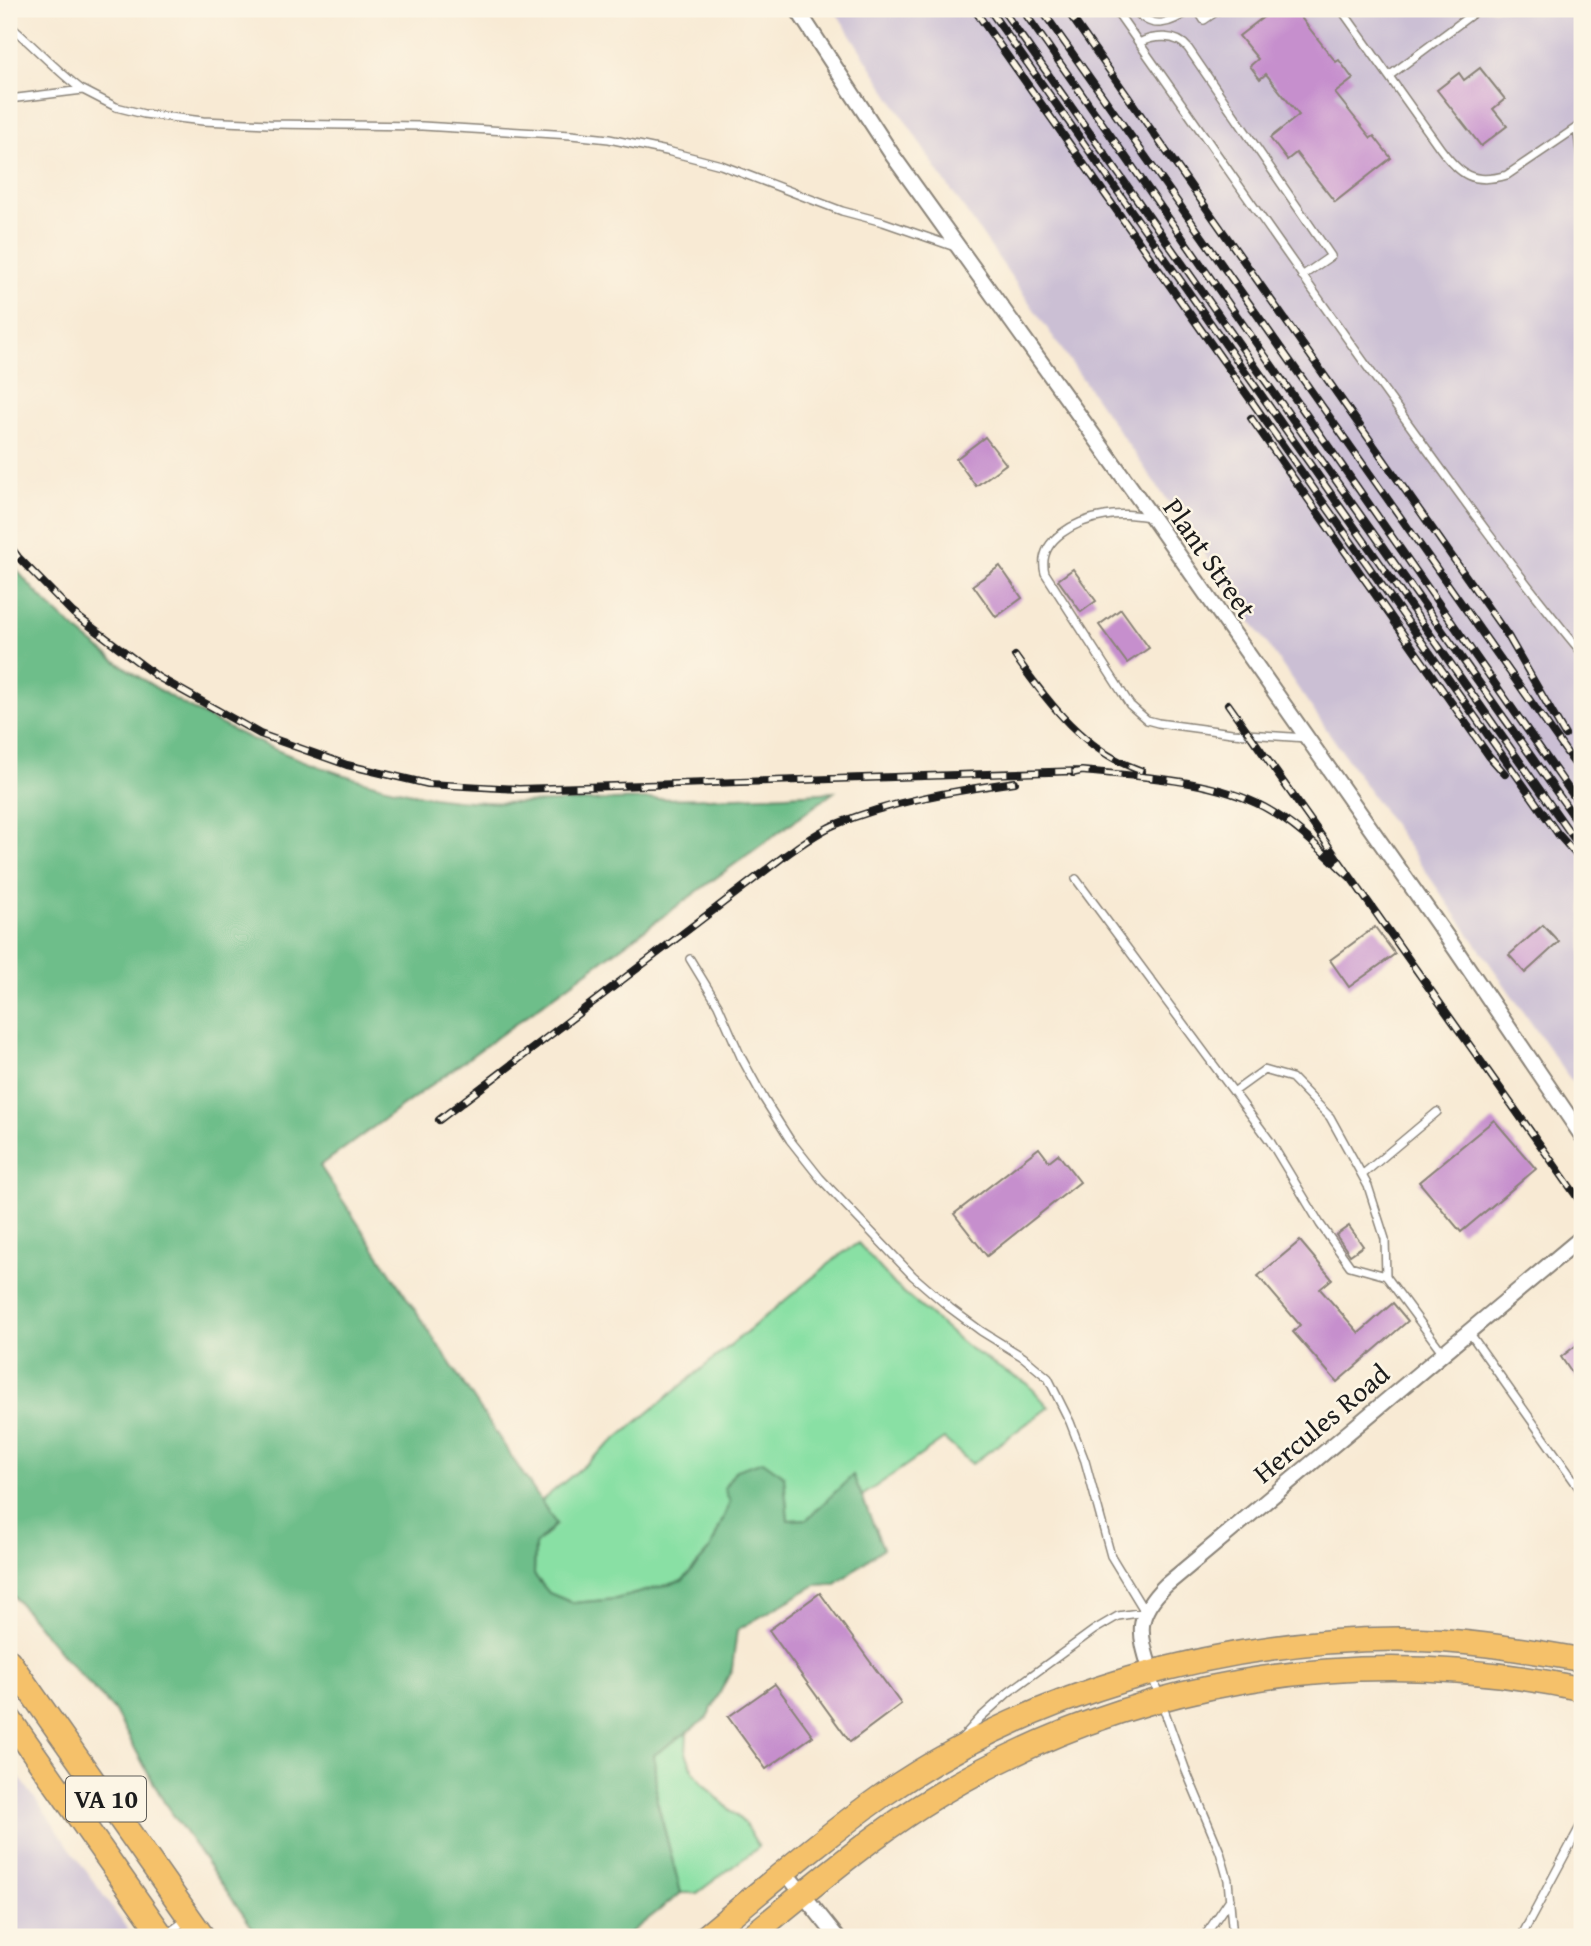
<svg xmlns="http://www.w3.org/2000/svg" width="1591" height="1946" font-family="'Gentium Book Plus',serif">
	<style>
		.industrial { fill: #cbbfd4 }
		.green { fill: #89e0a4; stroke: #527e60; stroke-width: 2 }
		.forest { fill: #6ebe8a; stroke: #456d53; stroke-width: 2 }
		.building { fill: #c68fcd }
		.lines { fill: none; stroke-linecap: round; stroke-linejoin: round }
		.service-casing { stroke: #8a8378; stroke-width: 10 }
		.minor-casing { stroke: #8a8378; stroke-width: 18 }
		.trunk-casing { stroke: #8a8378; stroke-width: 26 }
		.service { stroke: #fff; stroke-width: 7 }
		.minor { stroke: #fff; stroke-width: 14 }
		.trunk { stroke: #f5c16b; stroke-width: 23 }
		.rail-casing { stroke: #1c1c1c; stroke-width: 8 }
		.rail { stroke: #fcf5e5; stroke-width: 5; stroke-dasharray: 16; stroke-linecap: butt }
		.labels { text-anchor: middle; stroke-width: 5; stroke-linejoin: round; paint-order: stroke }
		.shield { fill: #fcf5e5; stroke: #5f5d58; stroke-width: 2 }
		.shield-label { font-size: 26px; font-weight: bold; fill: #1c1c1c }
		.street-label { font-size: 28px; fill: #1c1c1c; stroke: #fcf5e5 }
	</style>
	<rect width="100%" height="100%" fill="#fcf5e5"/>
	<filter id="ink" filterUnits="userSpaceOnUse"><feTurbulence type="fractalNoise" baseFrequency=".0143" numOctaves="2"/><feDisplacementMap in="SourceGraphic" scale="14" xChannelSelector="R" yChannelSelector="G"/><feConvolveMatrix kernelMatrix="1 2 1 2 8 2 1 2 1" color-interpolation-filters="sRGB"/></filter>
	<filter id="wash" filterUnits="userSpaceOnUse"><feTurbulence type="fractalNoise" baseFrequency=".00686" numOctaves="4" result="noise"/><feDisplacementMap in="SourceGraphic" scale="28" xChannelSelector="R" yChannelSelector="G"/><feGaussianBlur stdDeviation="1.57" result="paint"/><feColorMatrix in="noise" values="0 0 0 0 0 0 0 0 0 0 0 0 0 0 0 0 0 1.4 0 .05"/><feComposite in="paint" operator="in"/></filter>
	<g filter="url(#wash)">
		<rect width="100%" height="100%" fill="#f8ead4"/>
		<path class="industrial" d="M 834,9 L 1582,9 L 1582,1096 L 937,170 Z
			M 9,1762 L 133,1937 L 9,1937 Z"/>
		<path class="green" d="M 858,1243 L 895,1285 L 965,1345 L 1006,1372 L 1027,1383 L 1049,1407 L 972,1464 L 944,1439 L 862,1496 L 853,1476 L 807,1519 L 788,1520 L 786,1499 L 730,1502 L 710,1550 L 682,1581 L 616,1599 L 573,1603 L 549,1593 L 534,1575 L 535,1545 L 556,1524 L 541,1501 L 840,1255 Z
			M 687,1732 L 686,1753 L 694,1772 L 708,1789 L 745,1824 L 759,1847 L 697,1893 L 681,1893 L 657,1801 L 654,1755 Z"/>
		<path class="forest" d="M 9,560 C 98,677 279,767 421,795 C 483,807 549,802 611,800 C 686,798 760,798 834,792 L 320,1166 L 556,1524 L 535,1545 L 534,1575 L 549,1593 L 573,1603 L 616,1599 L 682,1581 L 710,1550 L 730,1502 L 724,1488 L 736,1470 L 763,1461 L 784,1476 L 788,1520 L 807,1519 L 853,1475 L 883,1548 L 836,1584 L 816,1585 L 737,1630 L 732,1669 L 707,1718 L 654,1755 L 657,1801 L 681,1893 L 625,1937 L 259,1937 L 164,1802 L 114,1710 L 65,1658 L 9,1591 Z"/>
		<g id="blocks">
			<path class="building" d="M 1274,9 L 1279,9 L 1285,16 L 1294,9 L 1336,62 L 1339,60 L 1353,79 L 1335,93 L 1371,138 L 1374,136 L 1391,158 L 1335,202 L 1296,153 L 1287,160 L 1270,138 L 1299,115 L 1266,74 L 1260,79 L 1250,66 L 1258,59 L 1239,36 Z
				M 1480,68 L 1505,99 L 1493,109 L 1507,126 L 1481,146 L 1437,90 L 1459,73 L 1464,80 Z
				M 985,437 L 1006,464 L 976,486 L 956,459 Z
				M 1000,566 L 1022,598 L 996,617 L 973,585 Z
				M 1073,569 L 1096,601 L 1081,612 L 1058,580 Z
				M 1121,609 L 1149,648 L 1127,663 L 1099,625 Z
				M 1543,925 L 1559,942 L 1525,973 L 1509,955 Z
				M 1375,927 L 1395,954 L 1349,987 L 1330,960 Z
				M 1494,1120 L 1536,1169 L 1461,1232 L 1419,1182 Z
				M 1039,1148 L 1049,1161 L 1058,1154 L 1080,1182 L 987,1256 L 954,1214 Z
				M 1349,1226 L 1363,1246 L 1350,1255 L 1336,1235 Z
				M 1300,1241 L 1332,1279 L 1320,1289 L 1359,1333 L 1393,1303 L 1408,1321 L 1337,1382 L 1293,1332 L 1300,1325 L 1258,1276 Z
				M 1582,1341 L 1582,1388 L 1561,1357 Z
				M 820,1593 L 901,1704 L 850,1742 L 769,1630 Z
				M 775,1684 L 813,1736 L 766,1769 L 728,1717 Z"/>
		</g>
	</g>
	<g filter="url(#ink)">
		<use href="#blocks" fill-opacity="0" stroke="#8a8378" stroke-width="2"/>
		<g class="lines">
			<defs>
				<path id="service" d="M 1115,9 C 1210,143 1303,279 1400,412 C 1459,494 1518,576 1582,653
					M 1134,9 C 1152,32 1171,23 1192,9
					M 1197,9 L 1204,20 L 1220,9
					M 1341,9 L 1440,148 C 1460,175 1473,185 1507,175 L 1582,124
					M 9,25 C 34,46 56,70 82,90
					M 1139,43 C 1154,35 1177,34 1188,48 L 1331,256 L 1302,276
					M 1389,76 L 1479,9
					M 9,99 L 83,90 L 116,107 L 144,114 L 203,121 L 269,124 L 422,126 L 571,135 L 609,139 L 667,151 L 721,165 L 842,211 L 883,222 L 955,247
					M 1577,127 L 1582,166
					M 1149,517 C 1134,515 1120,513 1105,516 C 1078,520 1036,539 1045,573 L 1130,705 L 1147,720 L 1158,723 L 1232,733 L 1306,738
					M 1076,879 L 1270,1141 L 1320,1224 L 1350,1266 L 1386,1276 L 1443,1353
					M 690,959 L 718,1005 L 741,1057 L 764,1099 L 790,1140 L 820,1178 L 913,1276 L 950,1308 L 981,1331 L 1023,1357 L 1048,1378 L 1070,1422 L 1085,1461 L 1111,1556 L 1145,1612 L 1118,1616 L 1094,1630 L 1009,1692 L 980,1718 L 961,1739
					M 1235,1091 L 1264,1070 L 1292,1078 L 1330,1117 L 1368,1186 L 1385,1239 L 1386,1276
					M 1362,1175 L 1437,1112
					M 1469,1332 L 1582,1492
					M 1152,1676 L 1186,1771 L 1220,1852 L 1228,1880 L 1233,1937
					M 164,1936 L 186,1920
					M 1204,1937 L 1230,1899
					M 1521,1937 L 1582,1823"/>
				<path id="minor" d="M 797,9 L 893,156 L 1152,517 L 1456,950 L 1582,1136
					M 1151,1672 C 1139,1633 1134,1616 1166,1585 L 1582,1237
					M 785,1872 L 837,1937"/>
				<path id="trunk" d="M 9,1661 L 203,1937
					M 9,1718 L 163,1937
					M 705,1937 C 764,1889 821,1839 883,1795 C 1033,1692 1217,1640 1398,1639 C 1460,1639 1521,1649 1582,1660
					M 750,1937 C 806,1892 861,1844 922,1805 C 1120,1680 1353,1640 1582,1689"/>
			</defs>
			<use href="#service" class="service-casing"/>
			<use href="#minor" class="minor-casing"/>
			<use href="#trunk" class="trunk-casing"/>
			<use href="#service" class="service"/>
			<use href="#minor" class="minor"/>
			<use href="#trunk" class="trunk"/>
			<defs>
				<path id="rail" d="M 974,9 L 1558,834 L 1582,861
					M 989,9 L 1578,844
					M 1002,9 L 1582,828
					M 1022,9 L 1582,808
					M 1041,9 L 1582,774
					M 1066,9 L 1508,636 L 1565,735
					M 1251,418 L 1489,756 L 1505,774
					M 9,545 L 18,557 L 73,613 L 158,677 L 260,734 L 347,765 L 428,784 L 519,789 L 1082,771
					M 1015,656 C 1049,704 1085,752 1142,771
					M 1228,704 L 1582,1204
					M 1073,773 L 1082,771 C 1141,777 1211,779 1264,807 C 1297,825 1324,853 1351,878
					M 439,1120 L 783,857 C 799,846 816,833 834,825 C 892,801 953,791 1015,782"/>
			</defs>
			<use href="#rail" class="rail-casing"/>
			<use href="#rail" class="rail"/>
		</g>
	</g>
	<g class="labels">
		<rect class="shield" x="66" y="1776.5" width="80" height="45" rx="5"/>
		<g class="shield-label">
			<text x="106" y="1808">VA 10</text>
		</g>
		<g class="street-label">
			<text transform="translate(1210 558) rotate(55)" y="10">Plant Street</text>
			<text transform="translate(1321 1423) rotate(-40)" y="10">Hercules Road</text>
		</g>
	</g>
	<rect width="1591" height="1946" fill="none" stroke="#fcf5e5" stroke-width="35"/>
</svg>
